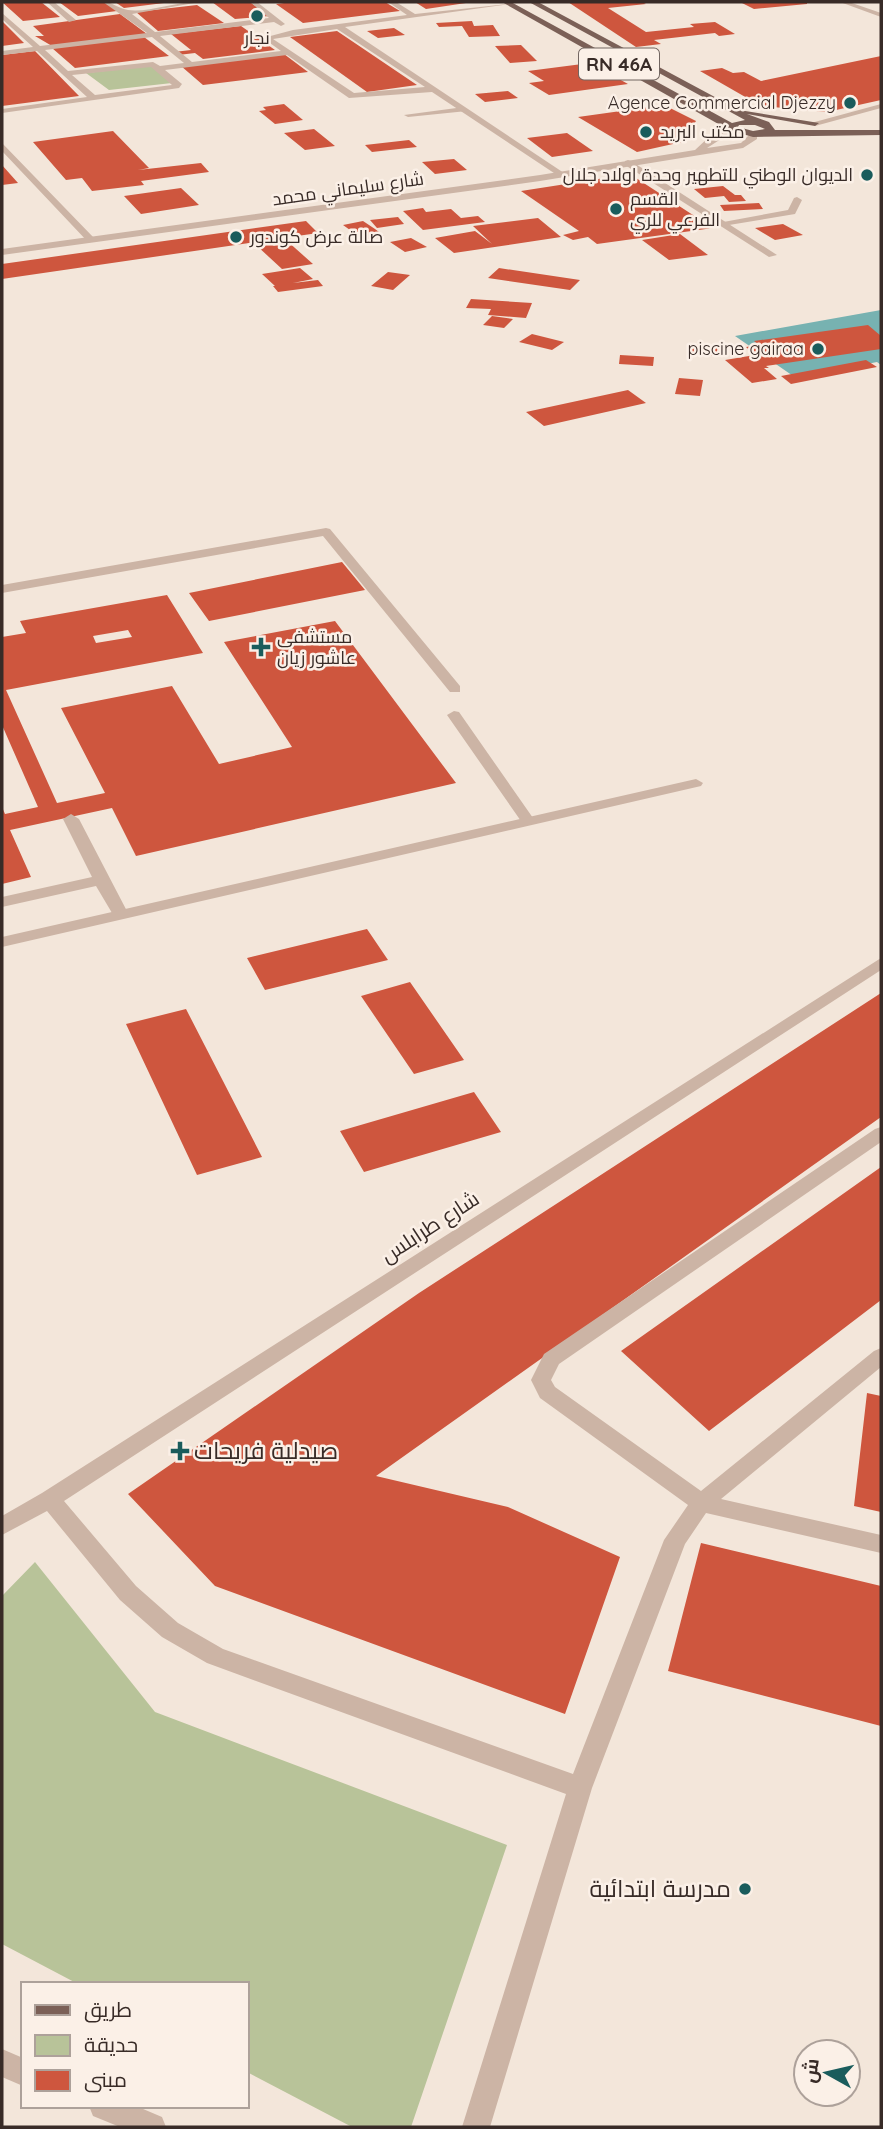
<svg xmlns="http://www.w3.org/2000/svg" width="883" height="2129" font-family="Quicksand,Cairo,sans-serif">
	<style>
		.green { fill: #b8c399 }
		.water { fill: #77b2b1 }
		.building { fill: #ce563e; fill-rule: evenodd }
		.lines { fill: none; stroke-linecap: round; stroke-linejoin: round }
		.service { fill: #ccb4a5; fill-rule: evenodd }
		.minor { fill: #ccb4a5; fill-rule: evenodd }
		.tertiary { fill: #ccb4a5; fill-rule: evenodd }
		.primary { fill: #7b6057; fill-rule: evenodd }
		.poi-dot { fill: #1a5c5c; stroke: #fbf0e7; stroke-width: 2.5 }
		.labels { text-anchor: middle; stroke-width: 5; stroke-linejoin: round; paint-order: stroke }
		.far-poi-label { font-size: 18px; fill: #382b27; stroke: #fbf0e7; text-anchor: start }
		.far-street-label { font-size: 18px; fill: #382b27; stroke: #fbf0e7 }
		.shield { fill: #fbf0e7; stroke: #726661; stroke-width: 2 }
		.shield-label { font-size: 19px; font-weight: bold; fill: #382b27 }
		.street-label { font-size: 21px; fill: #382b27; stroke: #fbf0e7 }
		.near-poi-label { font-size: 24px; fill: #382b27; stroke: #fbf0e7; text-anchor: start }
	</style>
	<rect width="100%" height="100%" fill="#f3e6da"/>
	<path class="green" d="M 151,66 L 172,83 L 109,90 L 86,73 Z
		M 35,1562 L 155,1712 L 507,1845 L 411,2127 L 352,2127 L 247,2072 L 247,1984 L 78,1984 L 2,1944 L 2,1596 Z"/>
	<path class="water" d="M 881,310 L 881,365 L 877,362 L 796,378 L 735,336 Z"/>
	<path class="building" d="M 2,2 L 41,2 L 60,17 L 23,21 Z
		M 59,2 L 105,2 L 117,11 L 78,16 Z
		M 115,2 L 164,2 L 164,3 L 124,8 Z
		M 212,2 L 250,2 L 270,16 L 235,19 Z
		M 292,2 L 385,2 L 400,11 L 303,23 L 276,4 Z
		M 415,2 L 466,2 L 466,3 L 426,9 Z
		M 568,2 L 642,2 L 646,4 L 608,8 L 646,32 L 694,27 L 690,24 L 715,22 L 735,34 L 719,36 L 715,33 L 654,40 L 661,44 L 636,47 Z
		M 740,2 L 807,2 L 807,4 L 754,9 Z
		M 197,5 L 224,23 L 158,31 L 136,12 Z
		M 120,14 L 147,34 L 52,46 L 35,36 L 44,36 L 33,26 Z
		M 2,21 L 24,43 L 2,46 Z
		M 472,21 L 474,26 L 493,25 L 500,36 L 469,37 L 462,26 L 439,27 L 436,23 Z
		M 241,26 L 275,50 L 203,59 L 195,53 L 178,55 L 174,52 L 191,50 L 171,34 Z
		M 394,28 L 405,35 L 378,38 L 367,31 Z
		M 337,31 L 417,85 L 367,92 L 290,37 Z
		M 144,37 L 169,56 L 75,68 L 52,48 Z
		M 521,45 L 537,61 L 510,63 L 495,46 Z
		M 35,51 L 79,96 L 2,106 L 2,55 Z
		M 284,54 L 308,72 L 203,85 L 181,66 Z
		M 881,56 L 881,100 L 827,112 L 761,106 L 700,71 L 722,68 L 733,73 L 744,72 L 761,81 Z
		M 590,63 L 628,84 L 549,95 L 529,83 L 544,81 L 528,71 Z
		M 508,91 L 518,98 L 485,102 L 475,94 Z
		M 284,104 L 303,120 L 275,124 L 259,111 L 266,110 L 263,107 Z
		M 664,105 L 696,121 L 682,142 L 637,152 L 578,117 Z
		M 314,129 L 335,146 L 305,150 L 284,133 Z
		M 113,131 L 149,168 L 138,170 L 201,163 L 209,172 L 141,181 L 144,185 L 92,191 L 82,178 L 66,180 L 33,142 Z
		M 567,133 L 593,151 L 552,157 L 527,138 Z
		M 409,140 L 417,147 L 372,152 L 365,145 Z
		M 454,159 L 467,170 L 435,174 L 422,162 Z
		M 2,165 L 18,183 L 2,185 Z
		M 624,175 L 636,178 L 713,228 L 597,244 L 588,237 L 573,240 L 563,235 L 579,231 L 521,191 Z
		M 723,186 L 735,195 L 741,195 L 746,201 L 729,202 L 724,196 L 705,198 L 694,189 Z
		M 181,188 L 199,205 L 141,214 L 124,196 Z
		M 759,203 L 763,209 L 724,211 L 720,205 Z
		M 423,208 L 426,212 L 451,209 L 461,218 L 478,216 L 485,222 L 423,230 L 403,211 Z
		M 398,217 L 404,224 L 377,228 L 370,220 Z
		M 538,218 L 561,237 L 454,253 L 435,238 L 475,231 L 492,244 L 473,226 Z
		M 306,221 L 318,233 L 2,279 L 2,264 Z
		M 363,221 L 375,229 L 384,236 L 364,240 L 343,225 Z
		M 783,224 L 803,235 L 775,240 L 755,228 Z
		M 680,234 L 708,255 L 669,260 L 642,240 Z
		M 411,238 L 427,247 L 405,252 L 390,242 Z
		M 286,240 L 313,264 L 282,269 L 256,245 Z
		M 300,268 L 313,279 L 293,283 L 318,280 L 323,286 L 278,292 L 273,286 L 275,286 L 262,274 Z
		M 499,268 L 580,280 L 570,290 L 488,278 Z
		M 388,272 L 410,275 L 393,290 L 371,286 Z
		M 471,299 L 532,303 L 526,318 L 488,315 L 491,309 L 466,308 Z
		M 492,316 L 513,319 L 504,328 L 483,325 Z
		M 868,325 L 881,336 L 881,349 L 766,366 L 769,368 L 764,368 L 777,379 L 752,383 L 725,360 L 755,355 L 746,347 L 759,345 L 754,341 Z
		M 532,334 L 564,342 L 552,350 L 519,342 Z
		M 693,344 L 718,346 L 716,356 L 690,354 Z
		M 620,355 L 654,357 L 653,366 L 619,364 Z
		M 866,360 L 877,367 L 791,384 L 781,376 Z
		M 679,378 L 703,380 L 700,396 L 675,394 Z
		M 628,390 L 646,403 L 544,426 L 526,412 Z
		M 342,562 L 365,590 L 209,621 L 189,593 Z
		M 167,595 L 203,653 L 6,690 L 57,803 L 105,793 L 61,708 L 172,686 L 219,764 L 292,747 L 224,642 L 335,621 L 456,783 L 136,856 L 112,808 L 10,830 L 31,877 L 2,884 L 2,807 L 5,814 L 38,807 L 2,725 L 2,637 L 26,633 L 20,621 ZM 128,630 L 132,637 L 96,643 L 93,636 Z
		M 367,929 L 388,960 L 265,990 L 247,958 Z
		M 410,982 L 464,1060 L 414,1074 L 361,996 Z
		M 881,993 L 881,1117 L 376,1476 L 508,1507 L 620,1557 L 565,1714 L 215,1586 L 128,1494 L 419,1293 Z
		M 186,1009 L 262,1157 L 197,1175 L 126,1024 Z
		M 474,1092 L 501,1132 L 364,1172 L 340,1131 Z
		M 881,1167 L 881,1300 L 709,1431 L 621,1351 Z
		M 867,1393 L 881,1396 L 881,1512 L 854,1506 Z
		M 701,1543 L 881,1586 L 881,1726 L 668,1671 Z"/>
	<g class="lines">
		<path class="service" d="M 464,107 L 467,111 L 408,117 L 404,115 Z
			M 797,197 L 802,200 L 795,214 L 723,226 L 718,223 L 788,210 L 794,198 Z
			M 326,528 L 330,529 L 460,686 L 460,692 L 450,692 L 323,536 L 2,593 L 2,585 Z
			M 454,711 L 459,712 L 533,818 L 536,821 L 533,824 L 523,824 L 447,715 Z
			M 71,814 L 79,819 L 129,915 L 127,918 L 115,918 L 96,886 L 2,907 L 2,897 L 92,877 L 63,819 Z"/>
		<path class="minor" d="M 47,2 L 54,2 L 76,20 L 69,22 Z
			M 103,2 C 113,2 119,9 128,10 C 148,13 177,1 200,2 L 132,14 L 155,32 L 269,18 L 250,2 L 257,2 L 285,24 L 281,26 L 274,22 L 160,36 L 192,62 L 281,51 L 263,38 L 293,30 L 407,15 L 388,2 L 396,2 L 415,14 L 525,2 L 345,27 L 567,175 L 560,177 L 432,92 L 349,98 L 287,55 L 165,70 L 182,84 L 179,88 L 2,113 L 2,109 L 87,97 L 37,51 L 2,55 L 2,51 L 33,47 L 2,19 L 2,13 L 40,46 L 147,33 ZM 337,29 L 425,87 L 354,93 L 273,39 ZM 152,37 L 184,63 L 160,66 L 153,62 L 68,71 L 45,50 ZM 151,67 L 172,85 L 95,95 L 72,75 Z
			M 881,104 L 881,108 L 815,126 L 811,123 Z
			M 2,143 L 94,238 L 94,242 L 88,242 L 2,151 Z
			M 628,160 L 631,161 L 777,255 L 769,257 L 625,165 L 625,161 Z
			M 696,779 L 703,783 L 701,786 L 2,947 L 2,937 Z
			M 881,958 L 881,970 L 64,1501 L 136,1586 L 178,1623 L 223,1649 L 573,1774 L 664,1540 L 688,1505 L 540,1398 L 531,1380 L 544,1354 L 875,1129 L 881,1127 L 881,1142 L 559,1364 L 551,1380 L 555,1387 L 701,1491 L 874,1351 L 881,1348 L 881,1367 L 721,1499 L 881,1535 L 881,1553 L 706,1513 L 685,1544 L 592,1788 L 490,2127 L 462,2127 L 566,1794 L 207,1663 L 162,1637 L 120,1600 L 47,1511 L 2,1535 L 2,1516 L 42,1493 Z"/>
		<path class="tertiary" d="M 840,2 L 849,2 L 881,13 L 881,17 Z
			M 732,125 L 735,130 L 707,148 L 741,143 L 753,131 L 757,134 L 757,139 L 743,148 L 540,181 L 2,255 L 2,249 L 540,175 L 695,150 L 709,137 Z
			M 2,2049 L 23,2058 L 23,2086 L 2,2077 Z
			M 89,2106 L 136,2106 L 162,2117 L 166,2127 L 120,2127 L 93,2116 Z"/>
		<path class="primary" d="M 502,2 L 511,2 L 732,123 L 745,120 L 529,2 L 538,2 L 739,110 L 819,123 L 815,126 L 747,114 L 769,122 L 775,130 L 881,130 L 881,135 L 753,137 L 729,130 ZM 739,125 L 755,125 L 765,129 L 753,131 L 738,127 Z"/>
	</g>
	<g class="poi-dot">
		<circle cx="257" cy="16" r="7"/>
		<circle cx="850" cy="103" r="7"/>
		<circle cx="646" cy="132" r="7"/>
		<circle cx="867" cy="175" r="7"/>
		<circle cx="616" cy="209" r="7"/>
		<circle cx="236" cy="237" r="7"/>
		<circle cx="818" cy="349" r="7"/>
		<path d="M257.5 636.5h7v7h7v7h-7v7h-7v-7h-7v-7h7z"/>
		<path d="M176.5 1440.5h7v7h7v7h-7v7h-7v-7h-7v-7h7z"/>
		<circle cx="745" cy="1889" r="7"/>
	</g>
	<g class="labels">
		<g class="far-poi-label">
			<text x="257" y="44" text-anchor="middle">نجار</text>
			<text x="836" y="109" text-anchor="end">Agence Commercial Djezzy</text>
			<text x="660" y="138">مكتب البريد</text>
			<text x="853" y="181" text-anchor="end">الديوان الوطني للتطهير وحدة اولاد جلال</text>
			<text x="630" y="205">القسم<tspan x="630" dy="21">الفرعي للري</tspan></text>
			<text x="250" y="243">صالة عرض كوندور</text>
			<text x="804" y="355" text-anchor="end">piscine gairaa</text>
			<text x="277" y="643">مستشفى<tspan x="277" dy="21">عاشور زيان</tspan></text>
		</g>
		<g class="far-street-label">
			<text transform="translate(348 189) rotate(-8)" y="6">شارع سليماني محمد</text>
		</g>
		<rect class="shield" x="579" y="48.5" width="80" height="31" rx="5"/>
		<g class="shield-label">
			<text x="619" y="71">RN 46A</text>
		</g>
		<g class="street-label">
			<text transform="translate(430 1227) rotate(-33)" y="7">شارع طرابلس</text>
		</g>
		<g class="near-poi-label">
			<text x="194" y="1459">صيدلية فريحات</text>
			<text x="731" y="1897" text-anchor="end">مدرسة ابتدائية</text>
		</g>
	</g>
	<rect width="883" height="2129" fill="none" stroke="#382b27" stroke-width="7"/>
	<rect x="21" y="1982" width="228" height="126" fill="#fbf0e7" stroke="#ada19a" stroke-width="2"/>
	<rect x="35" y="2005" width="35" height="10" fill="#7b6057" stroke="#ada19a" stroke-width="2"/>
	<text x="84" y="2017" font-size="21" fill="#382b27">طريق</text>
	<rect x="35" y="2035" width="35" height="21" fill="#b8c399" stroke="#ada19a" stroke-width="2"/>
	<text x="84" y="2052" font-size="21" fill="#382b27">حديقة</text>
	<rect x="35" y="2070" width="35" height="21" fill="#ce563e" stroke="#ada19a" stroke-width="2"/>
	<text x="84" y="2087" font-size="21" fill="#382b27">مبنى</text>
	<g transform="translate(827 2073) rotate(278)"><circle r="33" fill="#fbf0e7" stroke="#ada19a" stroke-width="2"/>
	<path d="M0-5L12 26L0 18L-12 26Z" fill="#1a5c5c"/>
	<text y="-10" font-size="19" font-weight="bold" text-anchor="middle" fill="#382b27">ش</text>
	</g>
</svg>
